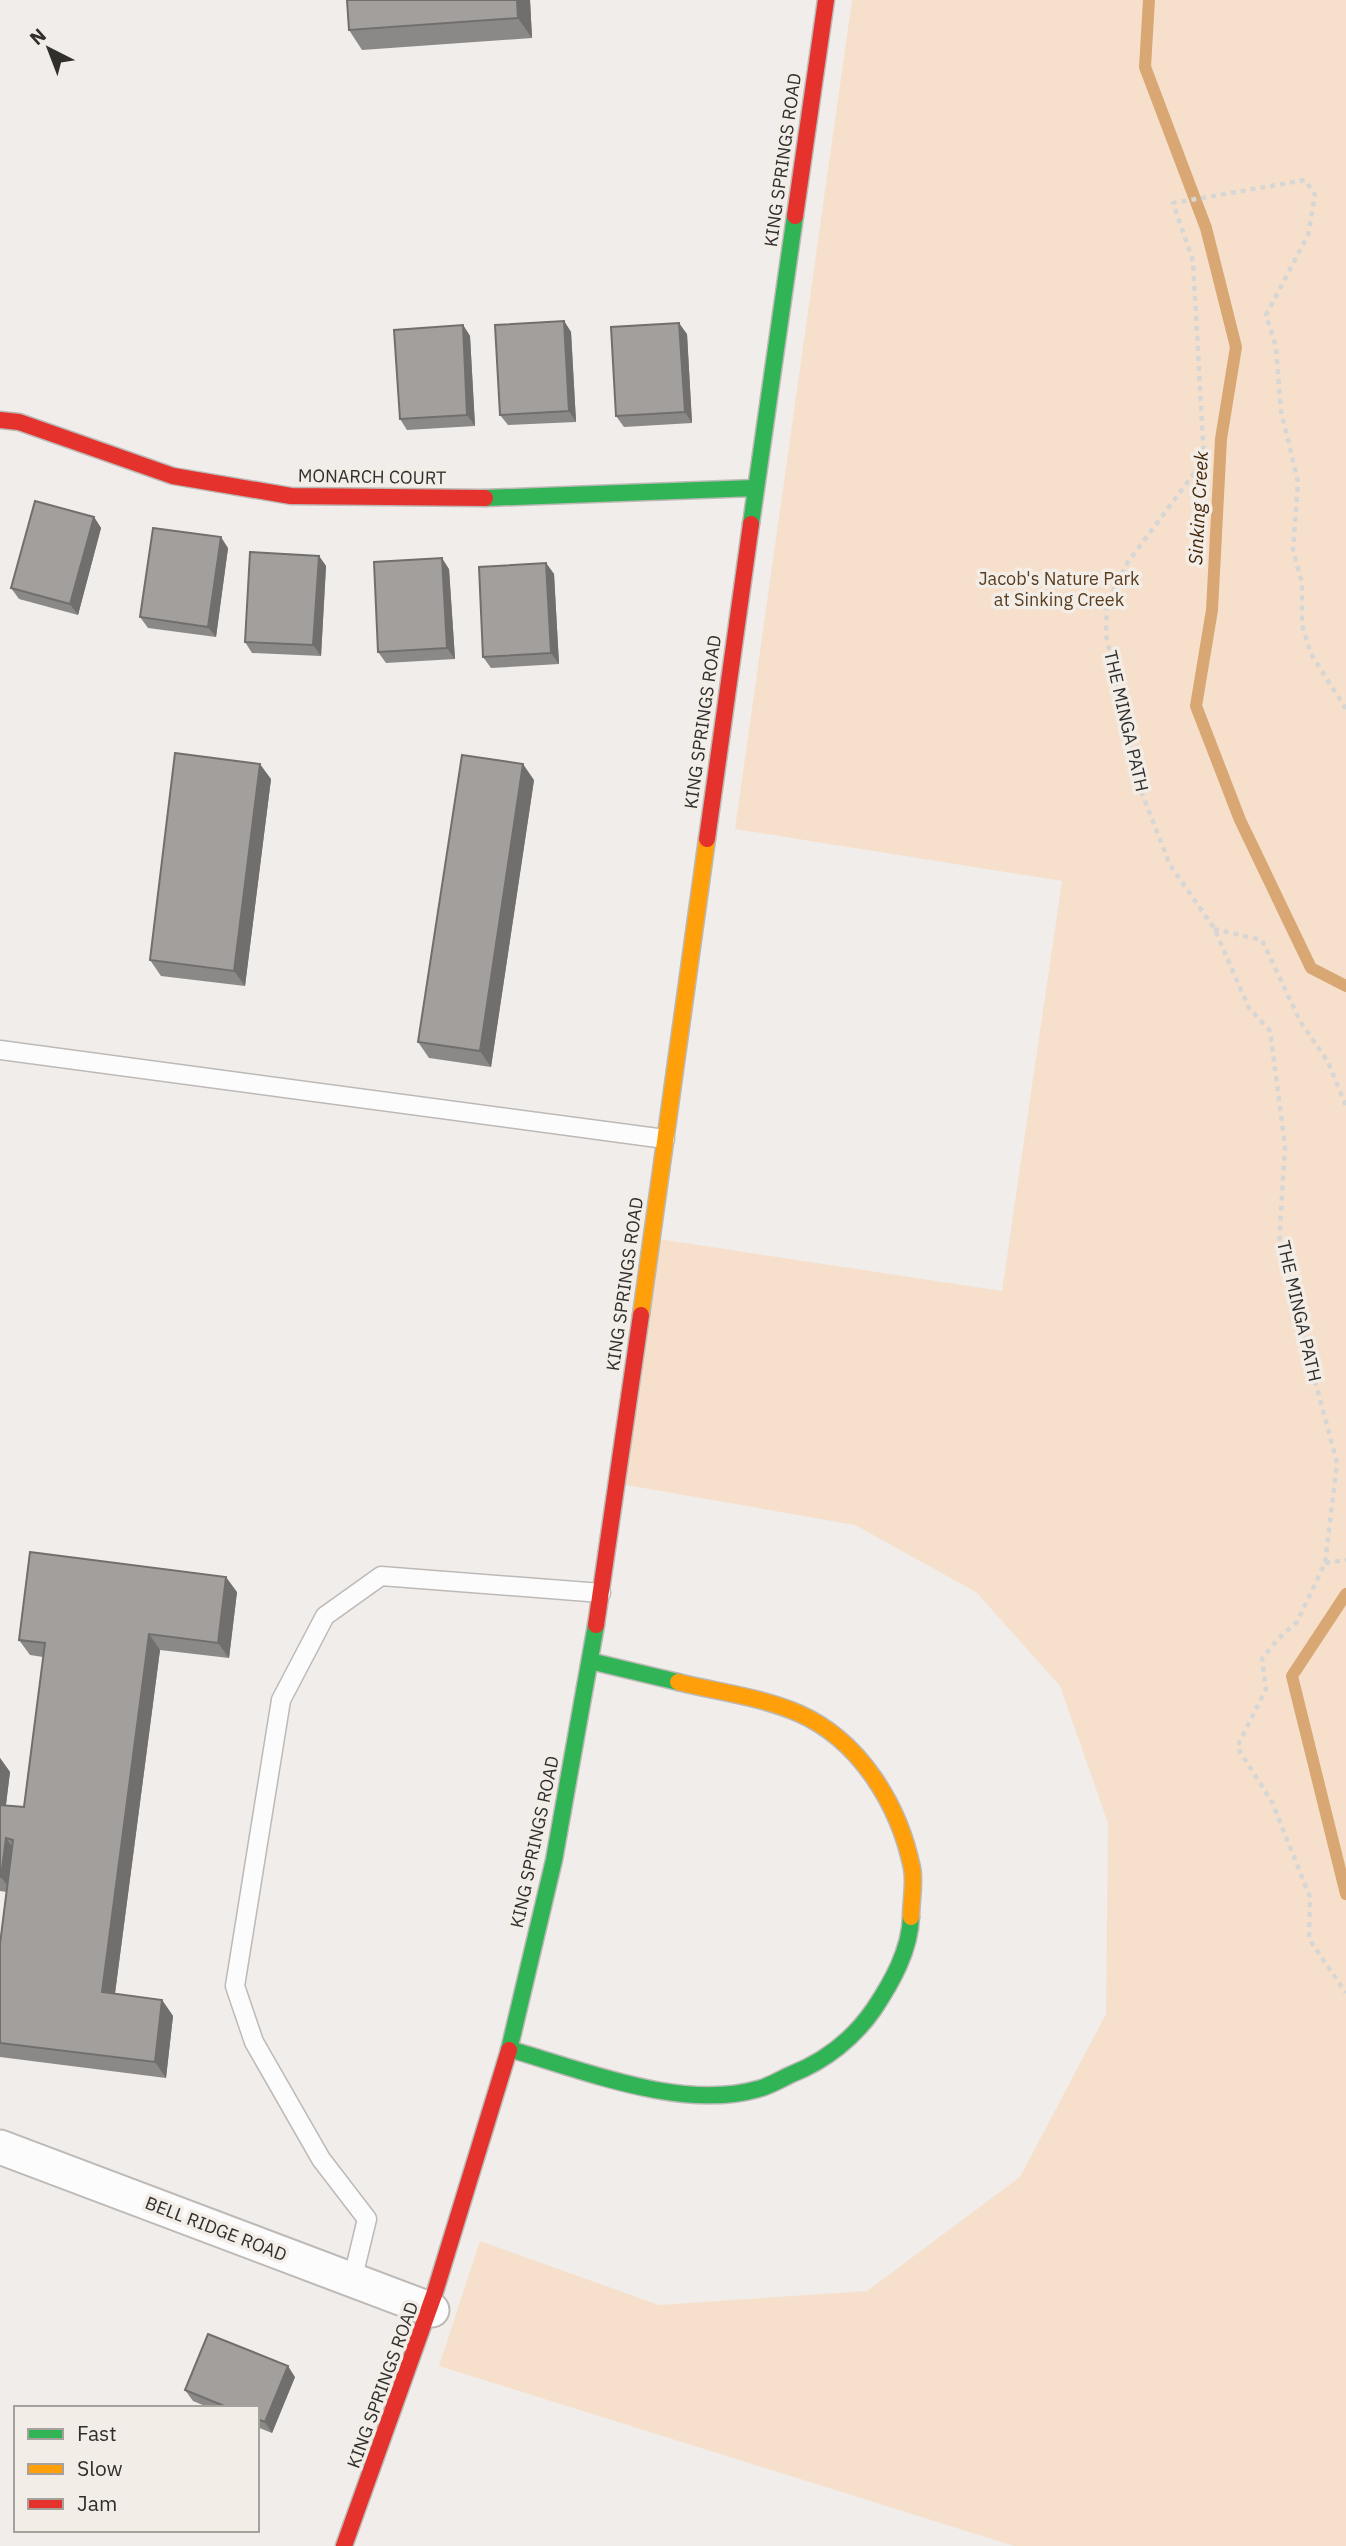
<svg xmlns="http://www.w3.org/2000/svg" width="1346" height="2546" font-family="'IBM Plex Sans',sans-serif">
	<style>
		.green { fill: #f7e0cb }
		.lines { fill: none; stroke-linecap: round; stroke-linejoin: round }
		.stream { stroke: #d8a774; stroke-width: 12 }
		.lane-casing { stroke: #bcb9b7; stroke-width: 21 }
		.street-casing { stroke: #bcb9b7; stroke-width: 37 }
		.fast-casing { stroke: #bcb9b7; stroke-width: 19 }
		.slow-casing { stroke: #bcb9b7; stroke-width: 19 }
		.jam-casing { stroke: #bcb9b7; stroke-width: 19 }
		.path { stroke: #d6d6d5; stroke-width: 4.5; stroke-dasharray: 5 5; stroke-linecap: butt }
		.lane { stroke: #fdfcfc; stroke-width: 18 }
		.street { stroke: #fdfcfc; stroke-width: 33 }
		.fast { stroke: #30b455; stroke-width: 16 }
		.slow { stroke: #ff9f0a; stroke-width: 16 }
		.jam { stroke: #e5322d; stroke-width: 16 }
		.wall { fill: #8b8987 }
		.shaded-wall { fill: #716f6e }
		.building { fill: #a29f9d; stroke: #716f6e; stroke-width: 2 }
		.labels { text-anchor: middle; stroke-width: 7; stroke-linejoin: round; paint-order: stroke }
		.street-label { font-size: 18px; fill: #312f2d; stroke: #f3ede7 }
		.park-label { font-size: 18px; fill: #5a3c1f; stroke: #f3ede7 }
		.water-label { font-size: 19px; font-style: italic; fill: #422607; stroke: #f3ede7 }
	</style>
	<rect width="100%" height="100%" fill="#f0edea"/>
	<path class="green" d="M 852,0 L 1346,0 L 1346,2546 L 1014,2546 L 439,2366 L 480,2241 L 659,2305 L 867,2291 L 1020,2177 L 1106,2014 L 1108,1823 L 1060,1686 L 976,1592 L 855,1525 L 615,1483 L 652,1238 L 1002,1291 L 1062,881 L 735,829 Z"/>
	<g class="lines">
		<path class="stream" d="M 1149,0 L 1145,67 L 1206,228 L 1236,347 L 1221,439 L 1212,610 L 1196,706 L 1240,820 L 1311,968 L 1346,986
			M 1346,1594 L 1292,1676 L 1346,1894"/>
		<defs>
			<path id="lane" d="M 0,1050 L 665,1139
				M 352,2281 L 367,2219 L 321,2159 L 254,2042 L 235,1986 L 281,1700 L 325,1616 L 381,1576 L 601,1593"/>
			<path id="street" d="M 0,2147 L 432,2310"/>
			<path id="fast" d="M 485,498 L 754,488
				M 751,524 L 795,216
				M 590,1661 L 678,1682
				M 509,2049 C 582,2070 682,2111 758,2089 C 770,2086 781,2079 792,2074 C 825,2061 854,2038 874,2009 C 892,1982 910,1950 911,1917
				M 509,2050 L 554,1860 L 596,1625"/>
			<path id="slow" d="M 641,1315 L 707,839
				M 678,1682 C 718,1692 761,1697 798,1713 C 860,1740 899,1805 912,1868 C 915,1883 911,1901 911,1917"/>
			<path id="jam" d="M 795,216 L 826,0
				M 0,420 L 19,422 L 173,476 L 291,496 L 485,498
				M 707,839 L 751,524
				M 596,1625 L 641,1315
				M 344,2546 L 435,2292 L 509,2050"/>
		</defs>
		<use href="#lane" class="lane-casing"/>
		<use href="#street" class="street-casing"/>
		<use href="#fast" class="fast-casing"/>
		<use href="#slow" class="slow-casing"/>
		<use href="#jam" class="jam-casing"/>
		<path class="path" d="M 1346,709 L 1311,654 L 1302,625 L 1302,583 L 1293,550 L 1298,482 L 1281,411 L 1276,347 L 1266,315 L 1308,235 L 1315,195 L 1305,180 L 1173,203 L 1193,261 L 1204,460 L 1128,562 L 1107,603 L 1106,635 L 1139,786 L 1170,865 L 1214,928 L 1249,1008 L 1270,1031 L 1285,1146 L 1279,1246 L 1337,1463 L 1325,1563 L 1297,1622 L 1277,1640 L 1262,1659 L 1266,1689 L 1237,1747 L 1272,1802 L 1310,1897 L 1309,1939 L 1346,1993
			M 1214,929 L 1262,940 L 1300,1021 L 1328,1062 L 1346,1106
			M 1325,1563 L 1346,1560"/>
		<use href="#lane" class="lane"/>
		<use href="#street" class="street"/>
		<use href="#fast" class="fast"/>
		<use href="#slow" class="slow"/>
		<use href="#jam" class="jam"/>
	</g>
	<path class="wall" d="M 347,0 L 530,0 L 532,38 L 362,50 L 349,30 Z
		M 564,321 L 571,332 L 576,422 L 508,425 L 500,415 Z
		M 463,325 L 470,336 L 475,426 L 407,430 L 400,419 Z
		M 687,334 L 692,423 L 624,427 L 616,416 Z
		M 94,517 L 101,528 L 78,615 L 19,599 L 11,588 Z
		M 228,548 L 216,637 L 148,628 L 140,617 Z
		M 319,556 L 326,566 L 321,656 L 252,653 L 245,642 Z
		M 546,563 L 554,574 L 559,664 L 491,668 L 483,657 Z
		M 449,569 L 455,659 L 386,663 L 378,652 Z
		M 271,779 L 245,986 L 161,976 L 150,960 Z
		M 534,780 L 491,1067 L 429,1058 L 418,1042 Z
		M 237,1592 L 229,1658 L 160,1650 L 115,1994 L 162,2000 L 173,2016 L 166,2078 L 0,2057 L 0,1944 L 7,1892 L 0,1891 L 0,1758 L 10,1772 L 6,1805 L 24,1807 L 43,1657 L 30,1655 L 19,1640 Z
		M 295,2377 L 272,2433 L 257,2427 L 257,2408 L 210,2408 L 193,2401 L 185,2390 Z"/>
	<path class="shaded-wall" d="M 517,0 L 530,0 L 532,38 L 518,18 Z
		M 564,321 L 571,332 L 576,422 L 569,411 Z
		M 679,323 L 687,334 L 692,423 L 685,412 Z
		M 463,325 L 470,336 L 475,426 L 467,415 Z
		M 94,517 L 101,528 L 78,615 L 70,604 Z
		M 221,537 L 228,548 L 216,637 L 208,627 Z
		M 319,556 L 326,566 L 321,656 L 313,645 Z
		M 442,558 L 449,569 L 455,659 L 447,648 Z
		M 546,563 L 554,574 L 559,664 L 551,653 Z
		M 260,764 L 271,779 L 245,986 L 234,971 Z
		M 523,764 L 534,780 L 491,1067 L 480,1051 Z
		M 226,1577 L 237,1592 L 229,1658 L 218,1643 Z
		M 149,1634 L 160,1650 L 113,2008 L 102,1992 Z
		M 0,1758 L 10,1772 L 4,1820 L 0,1814 Z
		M 6,1838 L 17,1854 L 12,1892 L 1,1877 Z
		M 162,2000 L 173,2016 L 166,2078 L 155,2062 Z
		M 288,2366 L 295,2377 L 272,2433 L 265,2422 Z"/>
	<path class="building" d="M 347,0 L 517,0 L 518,18 L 349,30 Z
		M 564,321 L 569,411 L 500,415 L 495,325 Z
		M 679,323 L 685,412 L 616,416 L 611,327 Z
		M 463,325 L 467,415 L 400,419 L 394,330 Z
		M 35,501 L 94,517 L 70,604 L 11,588 Z
		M 153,528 L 221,537 L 208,627 L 140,617 Z
		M 250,552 L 319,556 L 313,645 L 245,642 Z
		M 442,558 L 447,648 L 378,652 L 374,562 Z
		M 546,563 L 551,653 L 483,657 L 479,567 Z
		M 175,753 L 260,764 L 234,971 L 150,960 Z
		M 462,755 L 523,764 L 480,1051 L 418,1042 Z
		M 30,1552 L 226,1577 L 218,1643 L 149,1634 L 102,1992 L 162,2000 L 155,2062 L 0,2043 L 0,1944 L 13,1840 L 6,1838 L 1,1877 L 0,1877 L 0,1805 L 24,1807 L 45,1643 L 19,1640 Z
		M 208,2334 L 288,2366 L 265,2422 L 257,2419 L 257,2408 L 229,2408 L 185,2390 Z"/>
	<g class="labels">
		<g class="street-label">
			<text transform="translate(783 160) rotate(-82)" y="6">KING SPRINGS ROAD</text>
			<text transform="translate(372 477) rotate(1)" y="6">MONARCH COURT</text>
			<text transform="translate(1126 721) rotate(77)" y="6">THE MINGA PATH</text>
			<text transform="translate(703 722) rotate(-82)" y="6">KING SPRINGS ROAD</text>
			<text transform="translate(625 1284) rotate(-82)" y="6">KING SPRINGS ROAD</text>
			<text transform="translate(1299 1311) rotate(77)" y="6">THE MINGA PATH</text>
			<text transform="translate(535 1842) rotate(-78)" y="6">KING SPRINGS ROAD</text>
			<text transform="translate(216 2229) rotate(21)" y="6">BELL RIDGE ROAD</text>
			<text transform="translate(383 2385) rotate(-70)" y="6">KING SPRINGS ROAD</text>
		</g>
		<g class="park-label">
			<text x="1059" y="585">Jacob's Nature Park<tspan x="1059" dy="21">at Sinking Creek</tspan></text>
		</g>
		<g class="water-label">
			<text transform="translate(1198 508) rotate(-87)" y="7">Sinking Creek</text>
		</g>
	</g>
	<rect x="14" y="2406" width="245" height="126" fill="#f3ede7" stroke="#a5a19d" stroke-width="2"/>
	<rect x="28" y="2429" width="35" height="10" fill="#30b455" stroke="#a5a19d" stroke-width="2"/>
	<text x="77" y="2441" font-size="21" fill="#312f2d">Fast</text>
	<rect x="28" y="2464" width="35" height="10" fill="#ff9f0a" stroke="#a5a19d" stroke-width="2"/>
	<text x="77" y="2476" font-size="21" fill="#312f2d">Slow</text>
	<rect x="28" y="2499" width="35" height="10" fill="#e5322d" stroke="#a5a19d" stroke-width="2"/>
	<text x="77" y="2511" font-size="21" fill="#312f2d">Jam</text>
	<g transform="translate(49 49) rotate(318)" stroke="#f3ede7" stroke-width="5" paint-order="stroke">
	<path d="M0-5L12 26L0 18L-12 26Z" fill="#312f2d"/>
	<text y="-10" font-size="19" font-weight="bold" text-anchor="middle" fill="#312f2d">N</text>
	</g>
</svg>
